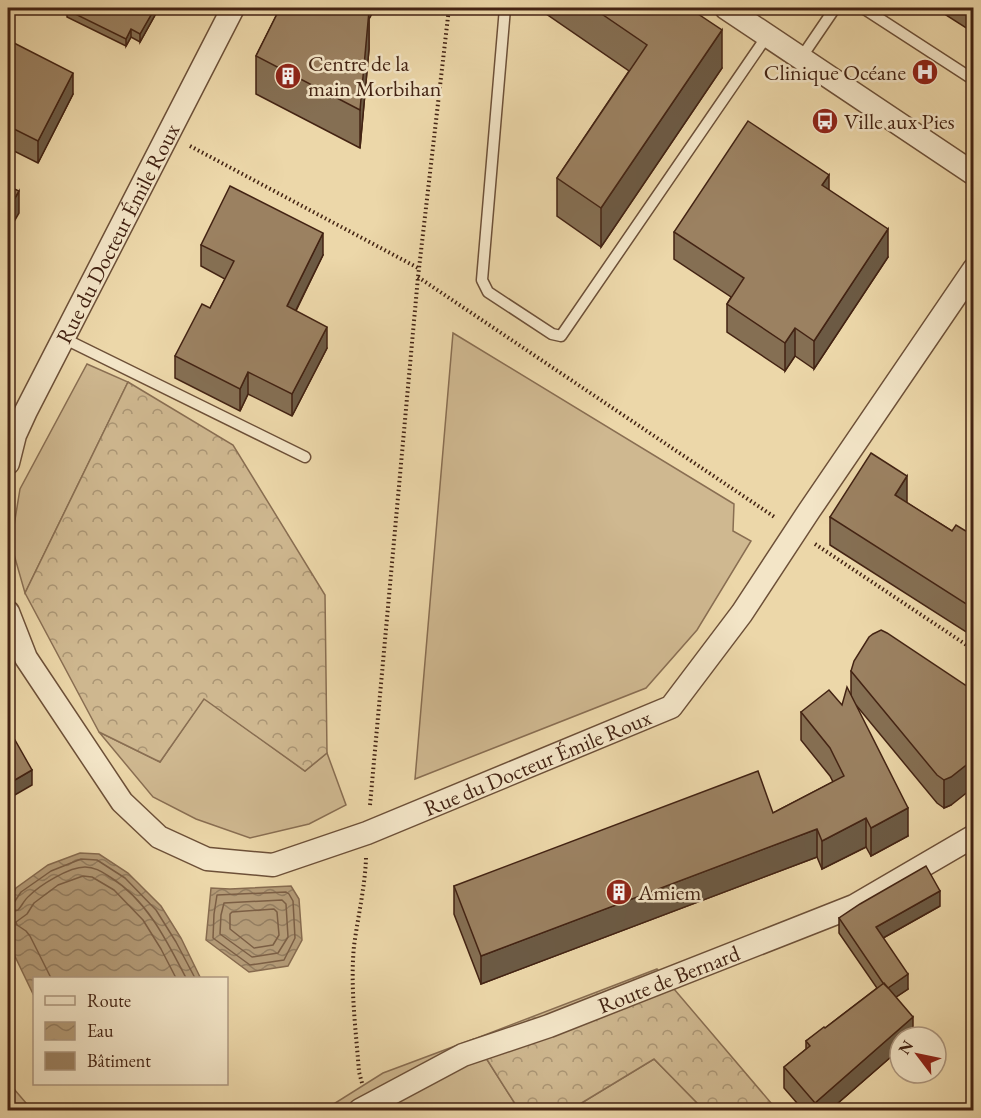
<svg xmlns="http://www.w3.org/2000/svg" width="981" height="1118" font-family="'EB Garamond',serif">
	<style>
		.grass { fill: #cfb890; stroke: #896e52; stroke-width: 1.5 }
		.forest { fill: url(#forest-crowns); stroke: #896e52; stroke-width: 1.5 }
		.water { fill: url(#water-waves); stroke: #866a4e; stroke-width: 1.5 }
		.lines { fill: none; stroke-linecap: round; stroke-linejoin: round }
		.shore { stroke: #7b5e44; stroke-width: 1.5 }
		.service-casing { stroke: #6d5038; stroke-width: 13 }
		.minor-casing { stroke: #6d5038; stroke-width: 25 }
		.path { stroke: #432313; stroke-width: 4; stroke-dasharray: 1.5 3; stroke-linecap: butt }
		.service { stroke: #f3e5c7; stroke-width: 10 }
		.minor { stroke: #f3e5c7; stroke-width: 22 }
		.wall { fill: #856f53; stroke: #432313; stroke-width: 1.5 }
		.shaded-wall { fill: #6c5a44; stroke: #432313; stroke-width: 1.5 }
		.building { fill: #9b8161; stroke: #432313; stroke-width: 1.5 }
		.labels { text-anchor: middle; stroke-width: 5; stroke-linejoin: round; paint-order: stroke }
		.poi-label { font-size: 22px; fill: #432313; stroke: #f3e5c7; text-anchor: start }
		.street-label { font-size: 22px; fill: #432313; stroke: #f3e5c7 }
	</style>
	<defs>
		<pattern id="forest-crowns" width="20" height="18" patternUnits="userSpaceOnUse" patternTransform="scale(1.5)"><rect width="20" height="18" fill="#cfb890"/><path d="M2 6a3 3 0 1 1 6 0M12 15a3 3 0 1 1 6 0" fill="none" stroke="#aa9574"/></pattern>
		<pattern id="water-waves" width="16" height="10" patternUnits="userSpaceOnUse" patternTransform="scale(1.5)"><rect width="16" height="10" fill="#b39a76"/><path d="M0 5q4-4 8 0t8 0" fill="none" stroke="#937d60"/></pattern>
	</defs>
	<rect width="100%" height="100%" fill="#ecd7a9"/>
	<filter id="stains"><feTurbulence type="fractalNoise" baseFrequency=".00333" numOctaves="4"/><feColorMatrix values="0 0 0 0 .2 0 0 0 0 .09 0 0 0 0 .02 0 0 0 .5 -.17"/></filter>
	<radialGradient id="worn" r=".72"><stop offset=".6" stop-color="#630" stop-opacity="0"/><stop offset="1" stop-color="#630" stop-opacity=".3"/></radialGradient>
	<path class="grass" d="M 453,333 L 734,504 L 733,531 L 751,541 L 697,630 L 646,688 L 415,779 Z
		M 87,364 L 128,382 L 25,593 L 11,544 L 20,489 Z
		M 204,698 L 305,771 L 327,753 L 346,805 L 309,824 L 250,838 L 196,819 L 153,797 L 99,732 L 160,762 Z
		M 474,1039 L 519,1110 L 324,1110 L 383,1073 Z
		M 654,1059 L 704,1110 L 570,1110 Z
		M 8,1082 L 32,1110 L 8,1110 Z"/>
	<path class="forest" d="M 128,382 L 233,445 L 325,595 L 327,753 L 305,771 L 204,699 L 160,762 L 99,732 L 25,593 Z
		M 657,969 L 777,1110 L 704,1110 L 654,1059 L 570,1110 L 519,1110 L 474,1039 Z"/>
	<path class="water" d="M 80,853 L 99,854 L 128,873 L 161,906 L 181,938 L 200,977 L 197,978 L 34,978 L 34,996 L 9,944 L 8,904 L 16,888 L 48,865 Z
		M 291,886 L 299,899 L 302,940 L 288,966 L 249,972 L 206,940 L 211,888 L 230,889 Z"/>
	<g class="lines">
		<path class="shore" d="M 286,892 L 289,894 L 293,901 L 295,938 L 284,960 L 250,965 L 213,938 L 214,914 L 217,895 Z
			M 282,900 L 286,904 L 288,937 L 278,953 L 252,957 L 220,934 L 221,915 L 224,903 Z
			M 8,906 L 13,904 L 21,892 L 51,871 L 81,859 L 97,860 L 125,878 L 156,910 L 176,942 L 195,978
			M 274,909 L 277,912 L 279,935 L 273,945 L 254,948 L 230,929 L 230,914 L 232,912 Z
			M 8,913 L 18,910 C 22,906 24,900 29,896 C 40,885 69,867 85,867 C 95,867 102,872 110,877 C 147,900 167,941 186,978
			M 51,978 L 30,936 L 26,931 L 17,925 L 16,922 L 27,914 L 34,903 L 58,885 L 83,876 L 92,877 L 114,890 L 143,920 L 161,949 L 176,978"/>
		<defs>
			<path id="service" d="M 505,8 L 482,280 L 488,292 L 552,334 L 561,336 L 767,36
				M 863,8 L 974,80
				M 801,58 L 835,8
				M 63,338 L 305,457"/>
			<g id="minor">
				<path d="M 726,8 L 974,174"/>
				<path id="s1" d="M 8,463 L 15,435 L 26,411 L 233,8"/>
				<path id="s2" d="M 8,612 L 26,658 L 122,802 L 159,837 L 207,859 L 273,865 L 367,833 L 671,707 L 742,613 L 809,511 L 974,269"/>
				<path id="s3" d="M 360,1110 L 463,1055 L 549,1026 L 854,906 L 974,836"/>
			</g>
		</defs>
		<use href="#service" class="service-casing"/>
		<use href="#minor" class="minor-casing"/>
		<path class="path" d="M 190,146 L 420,269
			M 418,277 L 776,518
			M 815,544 L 974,650
			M 370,805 L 418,277 L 449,8
			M 362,1083 L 359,1072 C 356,1031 350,987 354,946 C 358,916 365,887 366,858"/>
		<use href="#service" class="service"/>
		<use href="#minor" class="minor"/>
	</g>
	<path class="wall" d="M 54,8 L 159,8 L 140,42 L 131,37 L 126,46 L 67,17 L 67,15 Z
		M 280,8 L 375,8 L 369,19 L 369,49 L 360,148 L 256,94 L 256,56 Z
		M 542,8 L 689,8 L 722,68 L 601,247 L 557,216 L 557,178 L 629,71 L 542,11 Z
		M 935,8 L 974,8 L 974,33 Z
		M 8,56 L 73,94 L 38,163 L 8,148 Z
		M 829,190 L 888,257 L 814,369 L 795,356 L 785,371 L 727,332 L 727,304 L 731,297 L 674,259 L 674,232 Z
		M 201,245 L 323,255 L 296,311 L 327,348 L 292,416 L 248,394 L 240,411 L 175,378 L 175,356 L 210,308 L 225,279 L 201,266 Z
		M 907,503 L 952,531 L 974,536 L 974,637 L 830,545 L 830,517 Z
		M 851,671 L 974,691 L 951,805 L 944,808 L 937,803 L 856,705 L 908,836 L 871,856 L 866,847 L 822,869 L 817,857 L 481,984 L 454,914 L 454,886 L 773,813 L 833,782 L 830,776 L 801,740 L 801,712 L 842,705 L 851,696 Z
		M 940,906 L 883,938 L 908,989 L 896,997 L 913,1037 L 900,1037 L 900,1049 L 830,1110 L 803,1110 L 784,1088 L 784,1067 L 806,1049 L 806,1041 L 825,1028 L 877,988 L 839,933 L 839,918 Z"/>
	<path class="shaded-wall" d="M 155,8 L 159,8 L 140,42 L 140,34 Z
		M 357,8 L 375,8 L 369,19 L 369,49 L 360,148 L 360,110 Z
		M 131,29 L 131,37 L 126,46 L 126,39 Z
		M 722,30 L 722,68 L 601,247 L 601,208 Z
		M 73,73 L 73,94 L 38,163 L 38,141 Z
		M 829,175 L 829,202 L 822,185 Z
		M 19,191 L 19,213 L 8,232 L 8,210 Z
		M 888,229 L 888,257 L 814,369 L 814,341 Z
		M 323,233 L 323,255 L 287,328 L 287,306 Z
		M 327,327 L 327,348 L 292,416 L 292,394 Z
		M 795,328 L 795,356 L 785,371 L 785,343 Z
		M 248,372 L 248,394 L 240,411 L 240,389 Z
		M 907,476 L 907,504 L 895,495 Z
		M 974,759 L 974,787 L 951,805 L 944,808 L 944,780 Z
		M 32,770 L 32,785 L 8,799 L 8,784 Z
		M 908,808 L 908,836 L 871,856 L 871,828 Z
		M 866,818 L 866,847 L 822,869 L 822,841 Z
		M 817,829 L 817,857 L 481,984 L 481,956 Z
		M 940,891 L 940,906 L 876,942 L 876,927 Z
		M 908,974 L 908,989 L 887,1003 L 887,988 Z
		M 913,1017 L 913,1037 L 900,1037 L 900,1049 L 830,1110 L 815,1110 L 815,1103 Z"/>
	<path class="building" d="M 68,8 L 155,8 L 140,34 L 131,29 L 126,39 L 67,10 Z
		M 280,8 L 362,8 L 369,11 L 360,110 L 256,56 Z
		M 593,8 L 689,8 L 722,30 L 601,208 L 557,178 L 647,45 Z
		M 14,43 L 73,73 L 38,141 L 8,126 L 8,56 Z
		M 748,121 L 829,175 L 822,185 L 888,229 L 814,341 L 795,328 L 785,343 L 727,304 L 744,278 L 674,232 Z
		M 8,186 L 19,191 L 8,210 Z
		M 230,186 L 323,233 L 287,306 L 327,327 L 292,394 L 248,372 L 240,389 L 175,356 L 202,304 L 210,308 L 234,261 L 201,245 Z
		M 871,453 L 907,476 L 895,495 L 952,531 L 956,525 L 974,536 L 974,609 L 830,517 Z
		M 881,630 L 887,633 L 974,691 L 974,759 L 951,777 L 944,780 L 937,775 L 851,671 L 854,661 L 869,637 L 873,634 Z
		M 847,687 L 908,808 L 871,828 L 866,818 L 822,841 L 817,829 L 481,956 L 454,886 L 758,771 L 773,813 L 844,776 L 830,748 L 801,712 L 829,690 L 842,705 Z
		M 15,740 L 32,770 L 8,784 L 8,744 Z
		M 926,866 L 940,891 L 876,927 L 908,974 L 888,988 L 883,983 L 839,918 L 860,904 Z
		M 884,983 L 913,1017 L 815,1103 L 784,1067 L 810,1046 L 806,1041 L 824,1027 L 825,1028 Z"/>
	<defs>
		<symbol id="hospital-disc" viewBox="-11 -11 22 22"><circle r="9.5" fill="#8f2418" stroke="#f3e5c7"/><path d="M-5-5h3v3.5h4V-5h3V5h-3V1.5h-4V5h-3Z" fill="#fff"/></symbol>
		<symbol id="building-disc" viewBox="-11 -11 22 22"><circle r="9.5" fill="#8f2418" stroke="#f3e5c7"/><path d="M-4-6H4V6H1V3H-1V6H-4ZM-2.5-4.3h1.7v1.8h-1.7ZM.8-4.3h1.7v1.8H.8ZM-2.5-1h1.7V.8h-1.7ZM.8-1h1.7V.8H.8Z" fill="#fff"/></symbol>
		<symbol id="bus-disc" viewBox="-11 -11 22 22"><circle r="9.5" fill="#8f2418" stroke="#f3e5c7"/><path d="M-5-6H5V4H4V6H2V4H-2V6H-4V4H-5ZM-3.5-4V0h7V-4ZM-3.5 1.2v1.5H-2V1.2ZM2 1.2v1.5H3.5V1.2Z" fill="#fff"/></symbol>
	</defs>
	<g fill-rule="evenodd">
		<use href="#hospital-disc" x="910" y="57" width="30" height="30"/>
		<use href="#building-disc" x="273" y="61" width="30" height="30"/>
		<use href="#bus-disc" x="810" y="106" width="30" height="30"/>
		<use href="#building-disc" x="604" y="877" width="30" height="30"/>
	</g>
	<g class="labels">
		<g class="poi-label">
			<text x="308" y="71">Centre de la<tspan x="308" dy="25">main Morbihan</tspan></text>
			<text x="906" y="80" text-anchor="end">Clinique Océane</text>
			<text x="844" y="129">Ville aux Pies</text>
			<text x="638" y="900">Amiem</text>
		</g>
		<g class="street-label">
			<text dy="8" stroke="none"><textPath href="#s1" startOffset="255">Rue du Docteur Émile Roux</textPath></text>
			<text dy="8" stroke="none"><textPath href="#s2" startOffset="676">Rue du Docteur Émile Roux</textPath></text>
			<text dy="8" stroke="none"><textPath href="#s3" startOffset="336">Route de Bernard</textPath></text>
		</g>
	</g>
	<rect width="981" height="1118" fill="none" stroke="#ecd7a9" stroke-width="30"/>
	<rect x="9" y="9" width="963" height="1100" fill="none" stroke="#432313" stroke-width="3"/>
	<rect x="15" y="15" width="951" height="1088" fill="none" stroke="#432313" stroke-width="1.5"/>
	<rect x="33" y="977" width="195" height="108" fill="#f3e5c7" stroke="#ad977f" stroke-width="1.5"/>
	<rect x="45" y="996" width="30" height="9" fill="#f3e5c7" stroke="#ad977f" stroke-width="1.5"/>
	<text x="87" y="1007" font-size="18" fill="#432313">Route</text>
	<rect x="45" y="1022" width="30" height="18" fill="url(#water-waves)" stroke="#ad977f" stroke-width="1.5"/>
	<text x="87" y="1037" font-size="18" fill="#432313">Eau</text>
	<rect x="45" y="1052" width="30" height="18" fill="#9b8161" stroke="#ad977f" stroke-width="1.5"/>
	<text x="87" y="1067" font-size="18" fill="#432313">Bâtiment</text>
	<g transform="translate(918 1055) rotate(302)"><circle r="28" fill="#f3e5c7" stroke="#ad977f" stroke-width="1.5"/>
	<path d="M0-4.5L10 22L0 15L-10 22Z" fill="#8f2418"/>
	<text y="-9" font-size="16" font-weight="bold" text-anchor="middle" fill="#432313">N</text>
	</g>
	<rect width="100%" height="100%" filter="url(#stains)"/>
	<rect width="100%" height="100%" fill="url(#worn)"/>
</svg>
